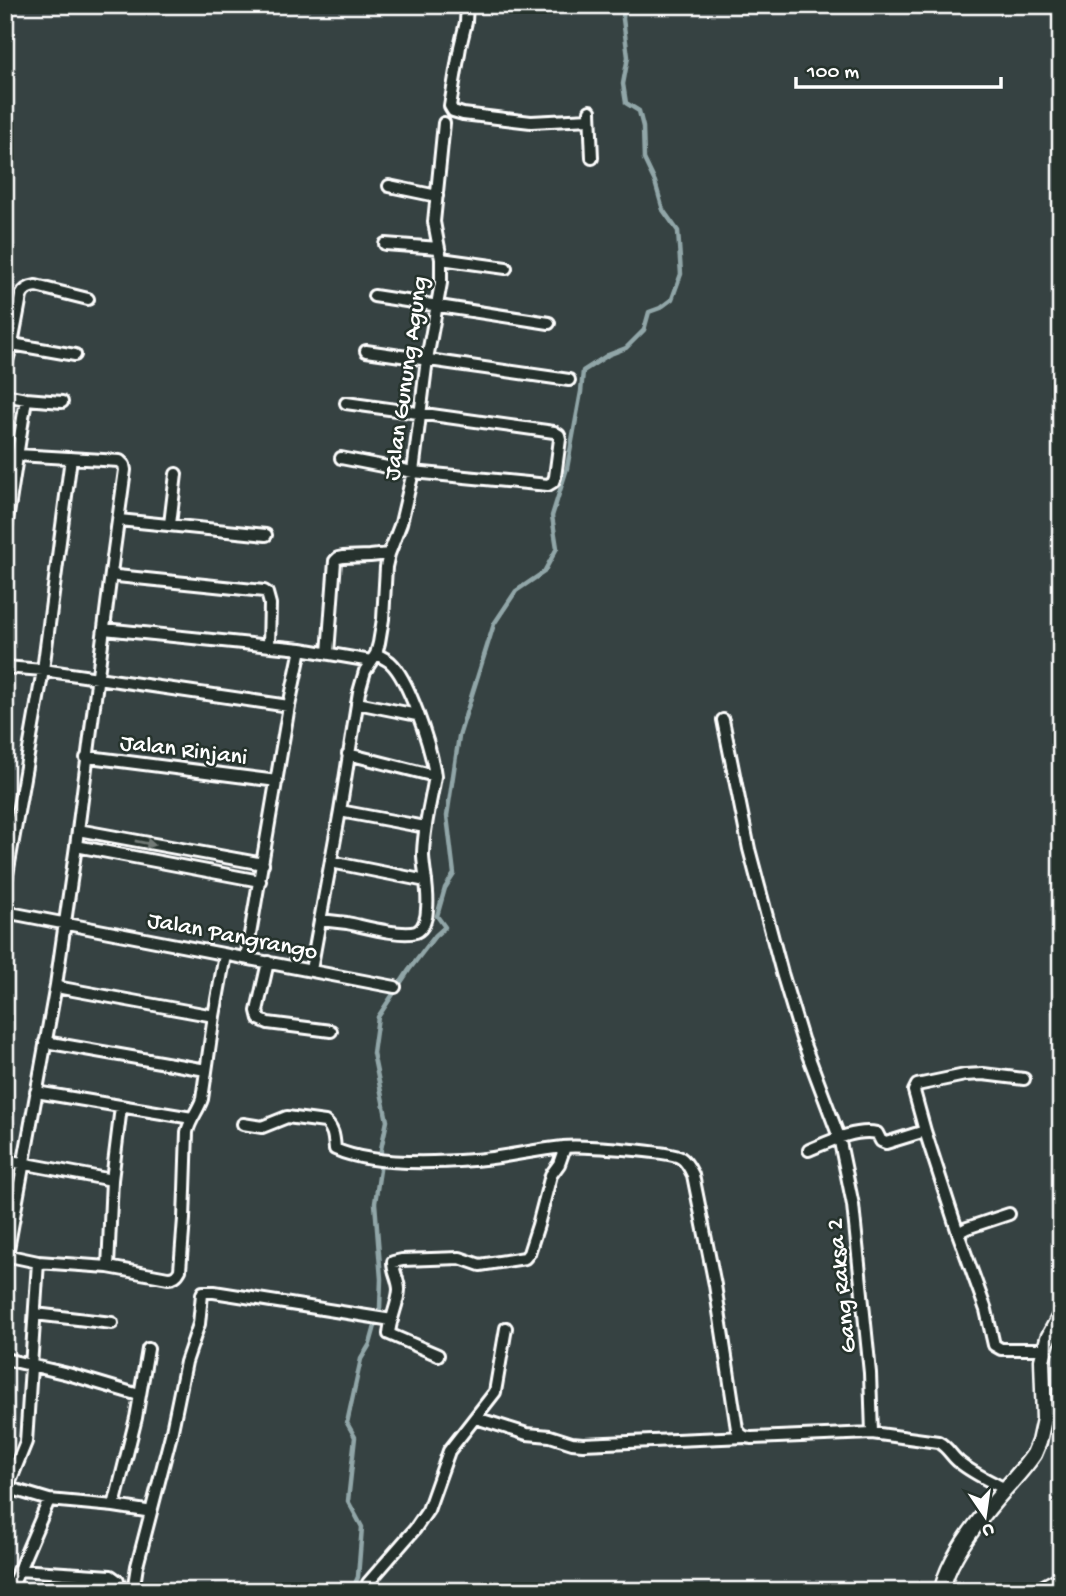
<svg xmlns="http://www.w3.org/2000/svg" width="1066" height="1596" font-family="'Gochi Hand',sans-serif">
	<style>
		.lines { fill: none; stroke-linecap: round; stroke-linejoin: round }
		.stream { stroke: #91a6a8; stroke-width: 4.5 }
		.minor-casing { stroke: #fff; stroke-width: 16 }
		.tertiary-casing { stroke: #fff; stroke-width: 19 }
		.trunk-casing { stroke: #fff; stroke-width: 24 }
		.minor { stroke: #26332d; stroke-width: 10 }
		.tertiary { stroke: #26332d; stroke-width: 14 }
		.trunk { stroke: #26332d; stroke-width: 19 }
		.oneway { fill: #727a76 }
		.labels { text-anchor: middle; stroke-width: 5; stroke-linejoin: round; paint-order: stroke }
		.street-label { font-size: 24px; fill: #fff; stroke: #26332d }
	</style>
	<rect width="100%" height="100%" fill="#364242"/>
	<filter id="ink" filterUnits="userSpaceOnUse"><feTurbulence type="fractalNoise" baseFrequency=".0143" numOctaves="2"/><feDisplacementMap in="SourceGraphic" scale="14" xChannelSelector="R" yChannelSelector="G"/><feConvolveMatrix kernelMatrix="1 2 1 2 8 2 1 2 1" color-interpolation-filters="sRGB"/></filter>
	<g filter="url(#ink)">
		<g class="lines">
			<path class="stream" d="M 352,1591 L 358,1577 L 362,1527 L 348,1501 L 355,1437 L 347,1423 L 361,1359 L 370,1344 L 380,1308 L 381,1279 L 375,1203 L 380,1170 L 381,1149 L 387,1121 L 373,1053 L 378,1017 L 409,970 L 435,936 L 445,927 L 437,916 L 445,888 L 454,874 L 447,816 L 459,736 L 494,624 L 516,591 L 544,572 L 557,548 L 552,516 L 567,468 L 581,392 L 583,371 L 608,355 L 626,348 L 644,330 L 649,312 L 660,308 L 672,299 L 681,274 L 678,231 L 663,210 L 655,182 L 644,159 L 643,127 L 639,111 L 626,103 L 623,84 L 628,57 L 623,19 L 624,5"/>
			<defs>
				<path id="minor" d="M 467,5 L 466,22 L 460,47 L 450,106 L 453,111 L 463,114 L 531,122 L 590,119
					M 590,111 L 592,158
					M 389,186 L 437,196
					M 385,244 L 439,248
					M 441,259 L 506,268
					M 374,296 L 549,323
					M 12,344 L 75,355
					M 366,351 L 569,380
					M 5,367 L 12,344 L 21,296 C 24,289 29,287 36,286 L 88,299
					M 5,395 L 26,399 L 62,402
					M 341,458 L 413,472 L 548,485 L 553,482 L 555,477 L 560,439 L 559,435 L 554,432 L 346,403
					M 119,520 L 266,535
					M 170,524 L 176,474
					M 5,534 L 26,399
					M 111,573 L 117,576 L 264,591 L 267,593 L 270,604 L 269,646
					M 104,629 L 301,649 L 371,661
					M 328,653 L 335,561 L 338,558 L 343,557 L 370,556 L 389,554
					M 5,667 L 43,670 L 289,706
					M 357,703 L 417,715
					M 723,720 L 749,849 L 782,973 L 802,1039 L 839,1137 L 853,1205 L 870,1373 L 872,1433
					M 348,754 L 435,776
					M 86,758 L 97,758 L 277,781
					M 340,811 L 425,827
					M 78,830 L 263,864
					M 76,846 L 260,881
					M 331,862 L 426,881
					M 5,886 L 43,670 L 71,458
					M 5,912 L 395,987
					M 320,920 C 329,921 338,922 347,923 C 363,926 401,937 416,932 C 424,929 427,917 427,909 C 429,891 424,874 423,856 C 423,829 431,802 435,776 L 434,769 C 429,743 409,679 390,662 C 386,659 380,656 376,654
					M 246,958 L 289,706 L 301,649
					M 268,962 L 257,1011 L 259,1019 L 268,1023 L 331,1031
					M 311,970 L 340,811 L 359,692 L 365,671 L 376,654 L 379,643 L 383,619 L 386,567 L 389,554 L 401,523 L 413,472 L 427,359 L 441,283 L 441,259 L 434,222 L 444,123
					M 56,985 L 62,988 L 214,1016
					M 45,1042 L 206,1070
					M 36,1092 L 192,1118
					M 243,1124 L 262,1127 L 287,1117 L 325,1122 C 334,1129 334,1138 335,1149 C 370,1165 434,1163 473,1160 C 503,1158 533,1150 563,1147 C 579,1145 670,1151 681,1158 C 687,1162 690,1169 693,1175 L 715,1285 L 737,1429 C 741,1436 745,1438 752,1438 L 872,1433 L 938,1442 C 948,1447 951,1456 959,1462 C 972,1473 990,1481 1005,1489
					M 925,1131 L 914,1091 L 917,1085 L 965,1075 L 983,1074 L 1024,1079
					M 809,1150 C 828,1142 856,1128 877,1133 L 881,1141 L 886,1143 L 925,1131 L 958,1233
					M 5,1160 L 112,1180
					M 1009,1214 L 967,1228 L 958,1233 L 986,1310 L 994,1345 L 1001,1349 L 1045,1349
					M 5,1255 L 38,1262 L 108,1267 L 168,1278 C 174,1278 177,1276 180,1270 L 184,1219 L 187,1132 C 190,1119 198,1111 202,1099 L 214,1016 L 225,955
					M 7,1255 L 56,985 L 76,846 L 114,550 L 125,470 L 124,465 L 120,461 L 17,455
					M 108,1267 L 112,1180 L 121,1107
					M 35,1314 L 112,1323
					M 438,1355 L 389,1334 C 390,1319 398,1305 399,1290 C 399,1280 393,1272 393,1262 L 402,1260 L 460,1258 L 480,1265 L 525,1258 L 529,1253 L 538,1225 L 551,1175 L 559,1164 L 565,1147
					M 5,1359 L 68,1374 L 139,1395
					M 476,1418 L 527,1434 L 550,1436 L 572,1443 L 583,1444 L 745,1437
					M 9,1488 L 49,1500 L 114,1506 L 146,1511
					M 5,1494 L 26,1442 L 38,1262
					M 114,1506 L 136,1418 L 148,1349
					M 18,1570 L 111,1576 L 118,1581 L 119,1591
					M 368,1583 L 415,1529 L 428,1510 L 449,1451 L 495,1392 L 506,1328
					M 10,1591 L 49,1500
					M 133,1591 L 137,1566 L 171,1435 L 186,1362 L 199,1324 L 202,1294 L 203,1292 L 214,1292 L 392,1320"/>
				<path id="tertiary" d="M 942,1591 C 947,1558 984,1513 1006,1488 C 1016,1477 1026,1466 1034,1454 L 1039,1442 L 1044,1419 L 1042,1360 L 1048,1338 L 1061,1314"/>
				<path id="trunk" d="M 1043,1591 L 1061,1581"/>
			</defs>
			<use href="#minor" class="minor-casing"/>
			<use href="#tertiary" class="tertiary-casing"/>
			<use href="#trunk" class="trunk-casing"/>
			<use href="#minor" class="minor"/>
			<use href="#tertiary" class="tertiary"/>
			<use href="#trunk" class="trunk"/>
		</g>
		<defs><path id="oneway-solid" d="M-6-.8H1V-3.2L6.5 0L1 3.2V.8H-6Z" transform="scale(1.75)"/></defs>
		<use class="oneway" href="#oneway-solid" transform="translate(145 843) rotate(11)"/>
	</g>
	<g class="labels">
		<g class="street-label">
			<text transform="translate(404 378) rotate(-82)" y="8">Jalan Gunung Agung</text>
			<text transform="translate(184 748) rotate(7)" y="8">Jalan Rinjani</text>
			<text transform="translate(233 934) rotate(11)" y="8">Jalan Pangrango</text>
			<text transform="translate(840 1286) rotate(-96)" y="8">Gang Raksa 2</text>
		</g>
	</g>
	<rect width="1066" height="1596" fill="none" stroke="#26332d" stroke-width="28"/>
	<rect x="14" y="14" width="1038" height="1568" fill="none" stroke="#fff" stroke-width="2.5" filter="url(#ink)"/>
	<g transform="translate(985 1516) rotate(167)" stroke="#26332d" stroke-width="5" paint-order="stroke">
	<path d="M0-5L12 26L0 18L-12 26Z" fill="#ffffff"/>
	<text y="-10" font-size="19" font-weight="bold" text-anchor="middle" fill="#ffffff">U</text>
	</g>
	<path d="M796 77v10h205v-10" fill="none" stroke="#ffffff" stroke-width="3.5"/>
	<text x="807" y="77" font-size="21" fill="#ffffff" stroke="#26332d" stroke-width="5" paint-order="stroke">100 m</text>
</svg>
